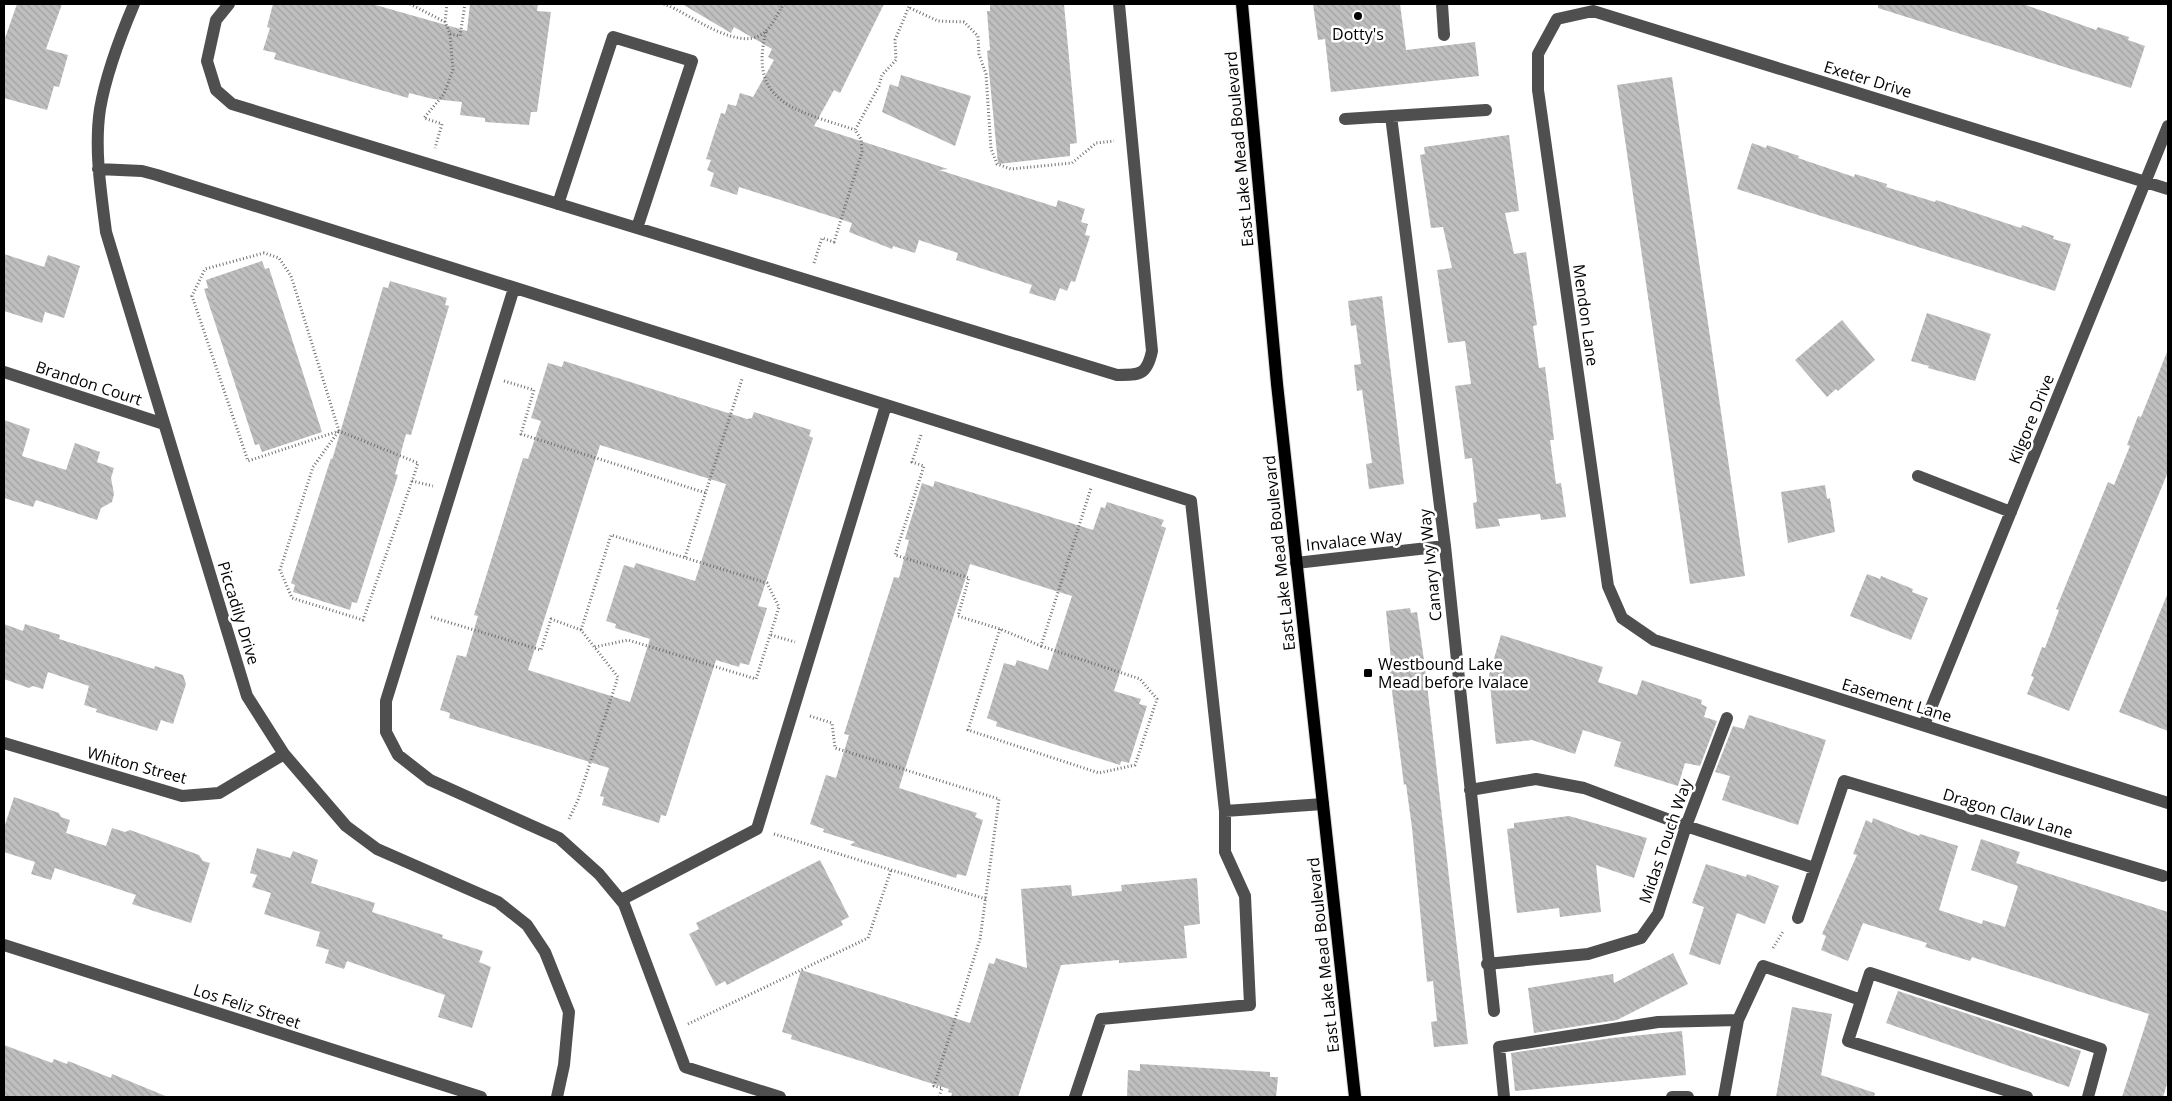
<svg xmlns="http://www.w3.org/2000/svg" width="2172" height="1101" font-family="'Open Sans',sans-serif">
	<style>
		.building { fill: url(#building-back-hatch); fill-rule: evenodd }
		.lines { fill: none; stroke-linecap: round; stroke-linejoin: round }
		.major-casing { stroke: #dbdbdb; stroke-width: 14 }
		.path { stroke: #717171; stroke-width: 3; stroke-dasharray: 1 2.5; stroke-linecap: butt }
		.minor { stroke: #4f4f4f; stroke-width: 12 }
		.major { stroke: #000; stroke-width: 12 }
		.poi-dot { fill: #000; stroke: #fff; stroke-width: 2 }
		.labels { text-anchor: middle; stroke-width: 5; stroke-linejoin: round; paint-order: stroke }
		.poi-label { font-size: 16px; fill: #000; stroke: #fff }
		.street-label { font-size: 16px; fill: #000; stroke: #fff }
	</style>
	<defs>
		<pattern id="building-back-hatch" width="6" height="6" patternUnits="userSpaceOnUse" patternTransform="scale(1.25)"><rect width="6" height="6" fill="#bfbfbf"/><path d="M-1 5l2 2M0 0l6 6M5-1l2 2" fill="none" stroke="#a2a2a2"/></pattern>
	</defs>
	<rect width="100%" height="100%" fill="#fff"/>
	<path class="building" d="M 17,4 L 62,4 L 46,49 L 68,55 L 59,87 L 54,86 L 47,110 L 4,98 L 4,41 Z
		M 273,4 L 372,4 L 467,31 L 470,4 L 538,4 L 537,11 L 551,12 L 537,112 L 531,112 L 529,125 L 485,122 L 485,118 L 460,115 L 462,102 L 433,99 L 409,93 L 408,98 L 274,59 L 276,53 L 263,50 L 270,28 L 267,27 Z
		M 682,4 L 884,4 L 840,93 L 834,90 L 814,126 L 948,169 L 939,170 L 1056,207 L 1058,200 L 1085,209 L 1081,222 L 1088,224 L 1085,235 L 1090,236 L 1075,282 L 1071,281 L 1067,291 L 1060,288 L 1055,301 L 1029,293 L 1032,285 L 956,260 L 958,253 L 919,240 L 915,253 L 893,246 L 892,249 L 849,232 L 852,223 L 739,187 L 737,195 L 710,186 L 714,173 L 707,170 L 711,160 L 706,159 L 721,113 L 725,114 L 728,104 L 736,106 L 740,93 L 753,97 L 774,60 L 768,57 L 772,49 L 734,27 L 731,33 Z
		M 990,4 L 1064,4 L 1077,143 L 1070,144 L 1070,156 L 998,164 L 987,51 L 990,50 L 987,11 L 990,11 Z
		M 1313,4 L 1400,4 L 1406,50 L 1475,42 L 1479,76 L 1331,92 L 1325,39 L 1318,40 Z
		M 1878,4 L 2023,4 L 2096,30 L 2098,27 L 2129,37 L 2128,40 L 2145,46 L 2131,88 L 1878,8 Z
		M 901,75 L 971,96 L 955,146 L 882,112 L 890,84 L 898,87 Z
		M 1672,77 L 1745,576 L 1690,584 L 1617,85 Z
		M 1509,135 L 1519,211 L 1505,213 L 1514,254 L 1526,252 L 1537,325 L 1533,326 L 1539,368 L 1545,367 L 1551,414 L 1554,440 L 1550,440 L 1556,484 L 1561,483 L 1566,517 L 1541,520 L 1540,514 L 1498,519 L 1500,526 L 1476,529 L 1473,503 L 1477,502 L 1472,458 L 1465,459 L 1455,386 L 1471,384 L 1465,341 L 1448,343 L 1437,270 L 1452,268 L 1443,227 L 1431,228 L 1420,155 L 1425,154 L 1424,147 Z
		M 1752,143 L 1766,148 L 1767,145 L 1799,156 L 1798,158 L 1854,177 L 1855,174 L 1887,184 L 1886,187 L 1935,202 L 1936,200 L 2021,228 L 2022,225 L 2054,236 L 2053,239 L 2071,244 L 2055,291 L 1737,189 Z
		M 4,254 L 44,267 L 48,255 L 80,266 L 64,318 L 45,312 L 42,323 L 4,311 Z
		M 262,261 L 265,269 L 269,268 L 322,432 L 262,452 L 259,444 L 255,445 L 204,289 L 208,288 L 206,280 Z
		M 390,281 L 447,298 L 445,305 L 449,306 L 411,435 L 406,434 L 395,474 L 398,475 L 357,603 L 352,602 L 350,610 L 293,592 L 295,585 L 291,583 L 331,458 L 332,460 L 383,287 L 388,288 Z
		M 1382,296 L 1404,484 L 1369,489 L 1366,464 L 1372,463 L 1362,390 L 1357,391 L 1354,365 L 1361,364 L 1356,325 L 1351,326 L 1348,301 Z
		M 1927,313 L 1991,334 L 1975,381 L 1928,368 L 1929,366 L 1911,361 Z
		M 1842,320 L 1875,360 L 1838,391 L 1836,389 L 1827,397 L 1795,360 Z
		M 2167,352 L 2168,472 L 2069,711 L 2027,694 L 2034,677 L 2031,676 L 2042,647 L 2045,648 L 2059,610 L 2056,609 L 2108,482 L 2114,485 L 2130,446 L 2127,445 L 2138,416 L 2141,417 Z
		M 564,361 L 747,419 L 752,418 L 754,412 L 811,430 L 809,436 L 813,438 L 758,606 L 767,608 L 749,665 L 740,663 L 739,667 L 716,660 L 666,816 L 661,815 L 659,823 L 602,805 L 604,797 L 600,796 L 609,768 L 449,718 L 450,713 L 440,710 L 457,655 L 466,657 L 478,616 L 474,615 L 523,458 L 528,459 L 541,421 L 531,418 L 548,363 L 562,367 ZM 600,445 L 726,484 L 695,581 L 636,563 L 634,568 L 624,565 L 606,621 L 616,624 L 615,628 L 650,639 L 630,702 L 528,670 Z
		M 4,420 L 30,429 L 22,456 L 66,470 L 75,443 L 100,452 L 97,462 L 114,468 L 111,478 L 114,494 L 112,502 L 101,508 L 97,520 L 36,500 L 33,507 L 4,498 Z
		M 935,481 L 1093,530 L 1101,507 L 1105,508 L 1107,502 L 1164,520 L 1161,526 L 1166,528 L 1114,691 L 1141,699 L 1139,704 L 1147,706 L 1129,763 L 1121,761 L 1120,765 L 996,726 L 997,722 L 987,718 L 1004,663 L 1015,666 L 1017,660 L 1048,670 L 1072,596 L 970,564 L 899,788 L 977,813 L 975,817 L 983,820 L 966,876 L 957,874 L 956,878 L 850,845 L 855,842 L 823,832 L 824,829 L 810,824 L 826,775 L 836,778 L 849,735 L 844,734 L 894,577 L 899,578 L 909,540 L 905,539 L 922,483 L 933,487 Z
		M 1825,485 L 1827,499 L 1830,498 L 1835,532 L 1788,543 L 1781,492 Z
		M 1867,574 L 1880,579 L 1881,576 L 1913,589 L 1912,592 L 1928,598 L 1911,640 L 1850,616 Z
		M 2167,595 L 2168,595 L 2168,731 L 2119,712 Z
		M 1410,608 L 1411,613 L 1417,612 L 1425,667 L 1468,1044 L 1434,1047 L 1431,1022 L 1437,1021 L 1433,981 L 1427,982 L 1412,828 L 1406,784 L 1404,785 L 1388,660 L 1391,660 L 1386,611 Z
		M 4,624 L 23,631 L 25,624 L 60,635 L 59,639 L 154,669 L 155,666 L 183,675 L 186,684 L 173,724 L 161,720 L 157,731 L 96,712 L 97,709 L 84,705 L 89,686 L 48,672 L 43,689 L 33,686 L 29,688 L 4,679 Z
		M 1501,635 L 1603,667 L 1598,682 L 1637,695 L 1642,680 L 1702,700 L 1701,704 L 1707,707 L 1704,717 L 1717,721 L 1700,766 L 1685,763 L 1678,786 L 1614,766 L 1621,742 L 1583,730 L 1575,754 L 1532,740 L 1496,744 L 1489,675 Z
		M 1749,715 L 1826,740 L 1798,825 L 1722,800 L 1730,776 L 1715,772 L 1733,726 L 1744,729 Z
		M 14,797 L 59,813 L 61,817 L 70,820 L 66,833 L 106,846 L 112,828 L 125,832 L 130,830 L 199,855 L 203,861 L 210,863 L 191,923 L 132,904 L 136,895 L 55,868 L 51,880 L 31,874 L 35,862 L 4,852 L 4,828 Z
		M 1569,816 L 1647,838 L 1634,878 L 1596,865 L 1601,912 L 1560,917 L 1559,908 L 1517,913 L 1507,829 L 1514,828 L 1514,823 Z
		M 1873,818 L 1919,836 L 1920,834 L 1958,846 L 1939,910 L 1982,924 L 1983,920 L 2005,927 L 2018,886 L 1971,870 L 1981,839 L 2020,852 L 2016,863 L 2168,912 L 2168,1081 L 2163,1097 L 2122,1097 L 2149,1014 L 1972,957 L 1970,961 L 1925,947 L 1927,943 L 1863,923 L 1848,961 L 1821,950 L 1826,936 L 1822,934 L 1857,855 L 1853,854 L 1866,820 L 1872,823 Z
		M 257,848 L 290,858 L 293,851 L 318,860 L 311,883 L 375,903 L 372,912 L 443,935 L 442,938 L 483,951 L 479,962 L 491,967 L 472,1028 L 438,1017 L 445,995 L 347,961 L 344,969 L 325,963 L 329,950 L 316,946 L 320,932 L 264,914 L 271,893 L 252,887 L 257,875 L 250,873 Z
		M 820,860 L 849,917 L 841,921 L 843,925 L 727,985 L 725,981 L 716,986 L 689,934 L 699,929 L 696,923 Z
		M 1706,864 L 1746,877 L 1747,874 L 1779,886 L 1765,924 L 1737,913 L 1720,965 L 1689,954 L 1704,907 L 1692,903 Z
		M 1197,878 L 1200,924 L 1184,926 L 1187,958 L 1119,963 L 1119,960 L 1061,965 L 1018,1097 L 951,1097 L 952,1093 L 948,1092 L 949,1089 L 791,1039 L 792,1035 L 782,1032 L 801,970 L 970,1023 L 989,963 L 994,964 L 996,958 L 1027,968 L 1021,889 L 1071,885 L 1072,896 L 1122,891 L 1121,885 Z
		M 1673,953 L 1688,984 L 1617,1020 L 1534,1033 L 1528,988 L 1613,974 L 1614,983 Z
		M 1898,991 L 2081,1051 L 2069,1087 L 1886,1023 Z
		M 1792,1007 L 1832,1014 L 1821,1075 L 1875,1093 L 1874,1097 L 1776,1097 Z
		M 1682,1031 L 1686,1075 L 1515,1091 L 1511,1053 L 1612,1038 Z
		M 4,1045 L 52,1063 L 54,1059 L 67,1064 L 68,1061 L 111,1078 L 112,1074 L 168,1097 L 4,1097 Z
		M 1140,1064 L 1270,1072 L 1270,1077 L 1278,1077 L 1276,1097 L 1127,1097 L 1128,1070 L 1140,1071 Z"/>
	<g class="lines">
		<defs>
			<path id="major" d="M 1242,4 L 1277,384 L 1355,1097"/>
		</defs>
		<use href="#major" class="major-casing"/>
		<path class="path" d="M 410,4 L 445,22 L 450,34 L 453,70 L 444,94 L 424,118 L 442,124 L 435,148
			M 664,4 C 690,13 742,57 767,30 C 774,23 778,12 784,4
			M 910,8 L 938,21 L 964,22 L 978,36 L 979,54 L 986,74 L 991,149 L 997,164 L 1011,169 L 1072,163 L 1096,143 L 1114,141
			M 445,22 L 447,4
			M 766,32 C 747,105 800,111 855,130
			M 450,34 L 460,36 L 465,4
			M 814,263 L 822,238 L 834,242 L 862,152 L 861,139 L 855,130 L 879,86 L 882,75 L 896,60 L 895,40 L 910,4
			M 504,381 L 534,390 L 521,434 L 706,493
			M 339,431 L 291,276 L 279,258 L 264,253 L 205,269 L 192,296 L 248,461 L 339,431 L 418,463 L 412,481 L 433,486
			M 338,432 L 313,467 L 280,570 L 292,598 L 363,620 L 412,481
			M 921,435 L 912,462 L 924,466 L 895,555 L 969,578 L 958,616 L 1000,629 L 1041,646 L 1091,488
			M 685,557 L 742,379
			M 431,617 L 541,650 L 551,619 L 581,630 L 618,677 L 578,800 L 568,821
			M 1000,629 L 968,730 L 1099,773 L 1135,765 L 1157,699 L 1140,679 L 1041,646
			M 581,630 L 611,535 L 767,583 L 779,607 L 756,679 L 628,640 L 595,647
			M 771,635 L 795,642
			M 810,716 L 832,723 L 835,748 L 999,799 L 980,939 L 934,1086 L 942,1088 L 939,1097
			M 774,834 L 986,899
			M 1773,948 L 1784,930
			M 688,1024 L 868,938 L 891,870"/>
		<path class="minor" d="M 134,4 C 120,37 106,74 100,109 C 94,149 101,192 106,232 L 247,696 L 284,754 L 346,826 L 377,849 L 498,902 L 527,925 L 545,952 L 569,1012 L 564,1065 L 557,1097
			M 229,4 L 216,20 L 207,61 L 216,90 L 232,104 L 1117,375 C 1140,375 1147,375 1152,351 L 1119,4
			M 1442,4 L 1444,35
			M 1391,116 L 1445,546 L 1494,1011
			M 1345,119 L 1486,110
			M 98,169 L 142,171 L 157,175 L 1191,501 L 1225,811 L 1225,852 L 1245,896 L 1250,1005 L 1101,1019 L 1075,1097
			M 2168,189 L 1593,11 L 1557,19 L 1538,54 L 1538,90 L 1608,586 L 1622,618 L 1654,640 L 2168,803
			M 558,204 L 613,37 L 692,61 L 637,228
			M 514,288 L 386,701 L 386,732 L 398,755 L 430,780 L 559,838 L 599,874 L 624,904 L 685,1067 L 780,1097
			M 4,372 L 164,424
			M 1918,476 L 2011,512
			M 1296,563 L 1445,546
			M 1924,725 L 2168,126
			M 4,743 L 182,796 L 219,793 L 284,754
			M 1470,790 L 1536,779 L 1584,788 L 1686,826 L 1814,868
			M 1225,811 L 1323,804
			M 621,900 L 757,829 L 886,405
			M 1798,918 L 1844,781 L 2163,876
			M 4,945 L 481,1097
			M 1487,964 L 1588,954 L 1641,938 L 1658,914 L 1686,826 L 1727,718
			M 1504,1097 L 1499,1047 L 1658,1022 L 1738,1020
			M 1672,1097 L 1688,1097
			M 1724,1097 L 1738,1020 L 1763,966 L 1861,1000
			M 2027,1097 L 1848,1041 L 1870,973 L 2101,1049 L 2088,1097"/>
		<use href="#major" class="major"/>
	</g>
	<g class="poi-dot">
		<circle cx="1358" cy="16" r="5"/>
		<rect x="1363" y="668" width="10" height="10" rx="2.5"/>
	</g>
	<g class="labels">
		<g class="poi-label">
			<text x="1358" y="40">Dotty's</text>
			<text x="1378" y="670" text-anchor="start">Westbound Lake<tspan x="1378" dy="18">Mead before Ivalace</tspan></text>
		</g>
		<g class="street-label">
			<text transform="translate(1868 79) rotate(17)" y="6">Exeter Drive</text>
			<text transform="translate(1239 149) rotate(-95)" y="6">East Lake Mead Boulevard</text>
			<text transform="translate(1586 315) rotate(82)" y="6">Mendon Lane</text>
			<text transform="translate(89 383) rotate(18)" y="6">Brandon Court</text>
			<text transform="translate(2031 419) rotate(-68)" y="6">Kilgore Drive</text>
			<text transform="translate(1354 540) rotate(-6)" y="6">Invalace Way</text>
			<text transform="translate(1279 553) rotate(-96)" y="6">East Lake Mead Boulevard</text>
			<text transform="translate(1430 565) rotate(-96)" y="6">Canary Ivy Way</text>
			<text transform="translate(239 613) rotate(73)" y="6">Piccadily Drive</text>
			<text transform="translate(1897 700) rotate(17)" y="6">Easement Lane</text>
			<text transform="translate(137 765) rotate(15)" y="6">Whiton Street</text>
			<text transform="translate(2008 813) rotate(17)" y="6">Dragon Claw Lane</text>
			<text transform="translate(1665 841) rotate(-71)" y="6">Midas Touch Way</text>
			<text transform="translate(1323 955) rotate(-96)" y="6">East Lake Mead Boulevard</text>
			<text transform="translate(247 1006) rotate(18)" y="6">Los Feliz Street</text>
		</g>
	</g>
	<rect width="2172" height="1101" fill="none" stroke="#000000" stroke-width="10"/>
</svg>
